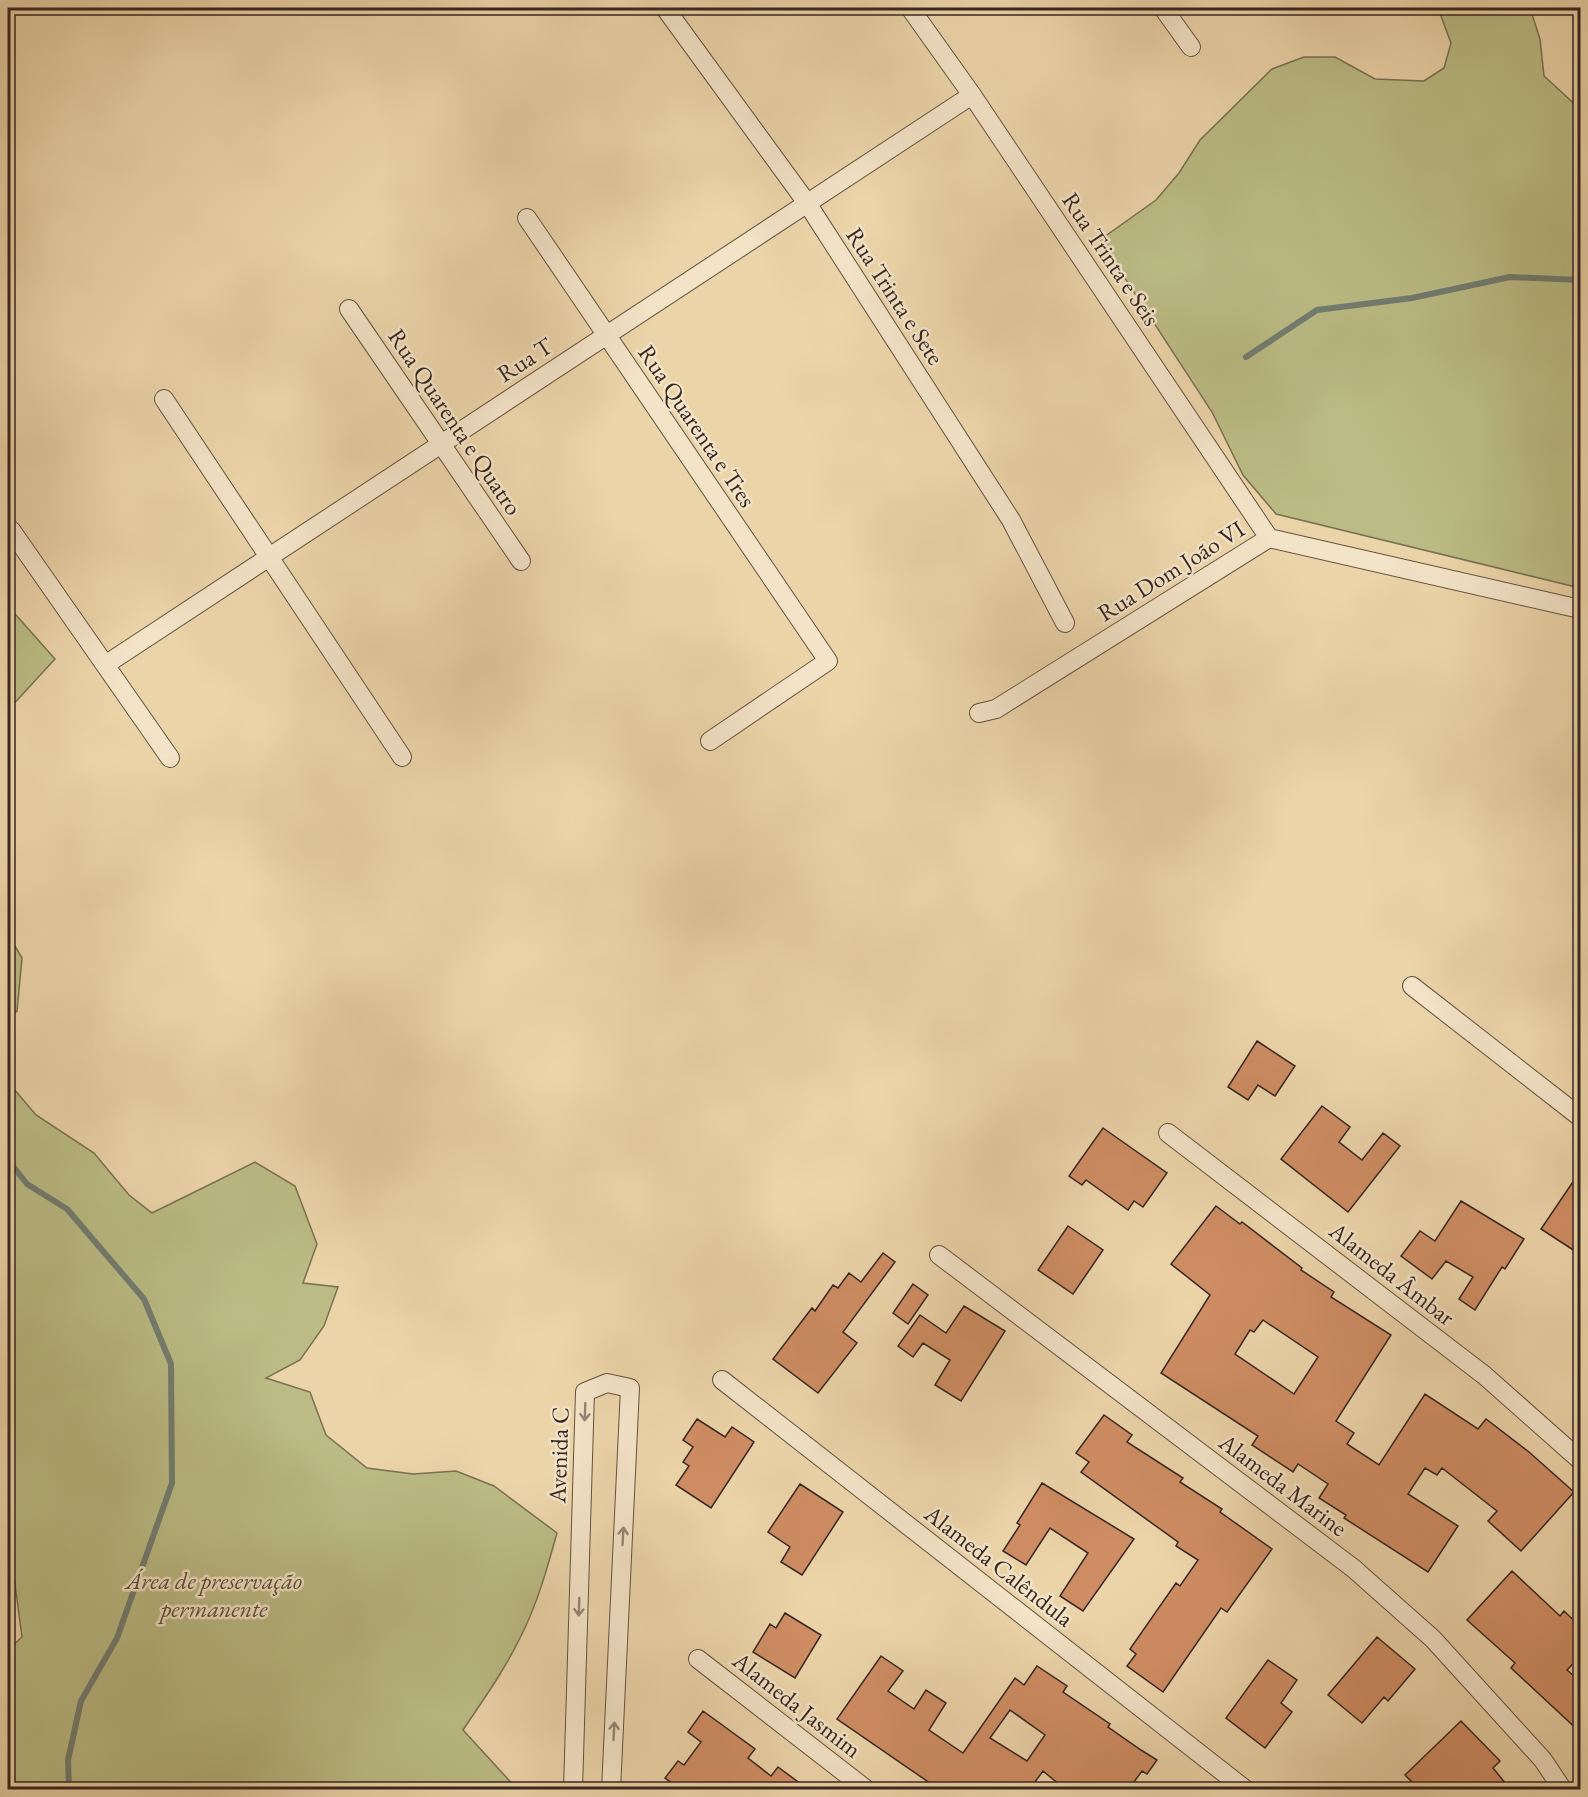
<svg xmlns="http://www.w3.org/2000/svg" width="1588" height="1797" font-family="'EB Garamond',serif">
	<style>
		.green { fill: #bbbc85; stroke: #797152; stroke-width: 1.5 }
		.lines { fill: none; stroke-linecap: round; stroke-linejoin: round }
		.stream { stroke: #727e72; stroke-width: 6 }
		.building { fill: #cf8d63; stroke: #37261f; stroke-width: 1.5; fill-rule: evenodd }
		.minor-casing { stroke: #645242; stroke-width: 20 }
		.minor { stroke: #f3e3c7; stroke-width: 18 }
		.oneway { stroke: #958473 }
		.labels { text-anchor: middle; stroke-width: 5; stroke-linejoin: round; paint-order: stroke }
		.street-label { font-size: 24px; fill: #37261f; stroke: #f3e3c7 }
		.park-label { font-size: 24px; font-style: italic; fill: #584c38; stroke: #f3e3c7 }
	</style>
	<rect width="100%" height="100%" fill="#ecd4a9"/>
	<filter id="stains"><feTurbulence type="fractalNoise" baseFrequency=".00333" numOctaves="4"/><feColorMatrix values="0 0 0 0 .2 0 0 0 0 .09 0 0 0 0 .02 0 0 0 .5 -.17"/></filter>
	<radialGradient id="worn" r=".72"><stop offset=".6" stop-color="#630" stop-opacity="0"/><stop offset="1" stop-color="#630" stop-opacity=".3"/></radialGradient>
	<path class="green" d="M 1438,8 L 1530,8 L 1540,39 L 1544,76 L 1580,109 L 1580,588 L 1276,514 L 1243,475 L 1212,412 L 1100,240 L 1156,200 L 1179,173 L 1200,140 L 1272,69 L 1304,57 L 1335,57 L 1375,79 L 1424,81 L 1444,68 L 1451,43 Z
		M 8,606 L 55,659 L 8,710 Z
		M 8,934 L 22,958 L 17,1011 L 8,1018 Z
		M 8,1082 L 36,1115 L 94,1153 L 129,1195 L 152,1213 L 255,1162 L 295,1186 L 317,1244 L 303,1283 L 338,1287 L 324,1326 L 300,1360 L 266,1378 L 310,1392 L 326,1435 L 367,1468 L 413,1474 L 456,1471 L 494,1486 L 557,1533 C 547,1569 537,1605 520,1638 C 504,1671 483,1700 463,1730 L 517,1789 L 8,1789 L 8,1650 L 22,1637 L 14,1577 L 8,1579 Z"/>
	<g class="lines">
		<path class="stream" d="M 1246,357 L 1317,310 L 1412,298 L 1510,277 L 1580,280
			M 8,1160 L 27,1184 L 67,1209 L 144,1299 L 171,1364 L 172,1483 L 117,1638 L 81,1701 L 68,1760 L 69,1790"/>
	</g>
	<path class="building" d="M 1257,1041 L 1295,1066 L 1275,1096 L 1258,1085 L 1248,1100 L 1228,1087 Z
		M 1322,1106 L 1350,1127 L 1339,1142 L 1362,1160 L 1383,1133 L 1400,1146 L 1348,1212 L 1281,1159 Z
		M 1103,1128 L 1167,1173 L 1143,1207 L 1134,1201 L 1128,1210 L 1086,1180 L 1082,1185 L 1069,1176 Z
		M 1581,1170 L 1581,1255 L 1541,1229 Z
		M 1461,1201 L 1524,1239 L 1505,1269 L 1502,1267 L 1475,1310 L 1459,1299 L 1473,1277 L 1446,1261 L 1432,1279 L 1401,1256 L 1420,1231 L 1435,1241 Z
		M 1216,1206 L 1240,1224 L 1242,1222 L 1302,1268 L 1301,1270 L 1334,1292 L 1331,1297 L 1391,1335 L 1336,1421 L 1354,1433 L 1347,1444 L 1379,1465 L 1425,1394 L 1478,1429 L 1486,1419 L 1529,1452 L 1574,1492 L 1521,1551 L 1488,1521 L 1497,1511 L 1442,1468 L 1437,1475 L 1425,1468 L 1408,1494 L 1458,1526 L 1428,1572 L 1344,1518 L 1346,1515 L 1319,1498 L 1328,1484 L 1298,1464 L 1293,1472 L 1252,1445 L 1258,1436 L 1161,1373 L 1210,1295 L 1171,1264 ZM 1263,1320 L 1318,1357 L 1294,1394 L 1235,1354 L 1250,1330 L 1254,1332 Z
		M 1068,1226 L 1103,1250 L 1073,1294 L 1038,1270 Z
		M 883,1253 L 895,1262 L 843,1332 L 857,1343 L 818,1393 L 773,1359 L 812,1308 L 815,1311 L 833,1285 L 838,1288 L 849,1273 L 861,1282 Z
		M 913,1284 L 928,1295 L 908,1324 L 893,1313 Z
		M 964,1306 L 1005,1331 L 961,1401 L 935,1385 L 950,1360 L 923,1343 L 913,1357 L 898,1346 L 920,1315 L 946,1333 Z
		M 1104,1415 L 1132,1435 L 1127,1442 L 1183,1478 L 1180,1482 L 1222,1509 L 1220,1512 L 1272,1549 L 1227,1612 L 1221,1608 L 1163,1692 L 1127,1666 L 1136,1654 L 1130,1649 L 1176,1583 L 1180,1586 L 1198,1560 L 1176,1546 L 1178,1542 L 1081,1472 L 1089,1462 L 1076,1453 Z
		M 697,1419 L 725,1437 L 732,1427 L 754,1442 L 711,1508 L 676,1485 L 689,1466 L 683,1462 L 693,1447 L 683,1440 Z
		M 1042,1483 L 1134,1539 L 1083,1611 L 1060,1596 L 1088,1553 L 1050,1528 L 1026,1565 L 1003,1551 L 1020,1525 L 1017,1523 Z
		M 800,1484 L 843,1512 L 802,1575 L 781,1562 L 790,1547 L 768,1532 Z
		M 1512,1571 L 1560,1616 L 1564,1611 L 1581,1627 L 1581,1656 L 1567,1670 L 1581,1682 L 1581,1733 L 1511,1668 L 1515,1663 L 1467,1620 Z
		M 785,1613 L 821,1635 L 795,1678 L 753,1652 L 770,1624 L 776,1628 Z
		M 1377,1637 L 1415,1669 L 1388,1701 L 1384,1697 L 1362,1723 L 1328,1695 Z
		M 881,1656 L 903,1671 L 888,1691 L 914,1709 L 926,1690 L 946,1703 L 929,1730 L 963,1753 L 1015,1678 L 1024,1685 L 1037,1666 L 1067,1686 L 1063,1692 L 1110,1724 L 1108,1727 L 1141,1750 L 1157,1760 L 1147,1774 L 1142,1771 L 1128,1790 L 1066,1790 L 1043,1771 L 1029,1790 L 940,1790 L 837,1719 ZM 1010,1710 L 1045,1735 L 1027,1761 L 990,1738 Z
		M 1268,1660 L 1297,1680 L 1281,1703 L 1292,1712 L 1265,1748 L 1226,1718 Z
		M 703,1711 L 755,1749 L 748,1758 L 771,1776 L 778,1767 L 809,1790 L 741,1790 L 731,1782 L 725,1790 L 681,1790 L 665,1778 L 678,1761 L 684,1765 L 701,1742 L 688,1732 Z
		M 1461,1721 L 1500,1761 L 1493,1768 L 1511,1790 L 1420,1790 L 1405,1775 Z"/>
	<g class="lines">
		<defs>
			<path id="minor" d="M 665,8 L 807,203 L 1011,520 L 1065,623
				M 910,8 L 972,95 L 1269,538
				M 1163,8 L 1191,47
				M 527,218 L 828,661 L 710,741
				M 349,309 L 521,561
				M 164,399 L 402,757
				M 11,530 L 170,758
				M 105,665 L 972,95
				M 979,713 L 996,709 L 1269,538 L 1580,609
				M 1412,986 L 1580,1117
				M 1168,1133 L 1484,1375 L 1580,1460
				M 939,1255 L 1353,1568 L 1433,1639 L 1543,1760 L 1563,1790
				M 722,1380 L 1246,1790
				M 698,1659 L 867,1790
				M 573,1790 L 585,1392 L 607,1383 L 630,1388 L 611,1790"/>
		</defs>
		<use href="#minor" class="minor-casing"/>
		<use href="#minor" class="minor"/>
	</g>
	<defs><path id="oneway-shaft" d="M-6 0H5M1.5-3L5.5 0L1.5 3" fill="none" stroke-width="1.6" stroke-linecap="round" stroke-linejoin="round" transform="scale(1.5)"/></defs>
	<g class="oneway">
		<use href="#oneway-shaft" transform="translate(585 1412) rotate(92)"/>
		<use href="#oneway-shaft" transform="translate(623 1536) rotate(-87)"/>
		<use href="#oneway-shaft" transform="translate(579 1607) rotate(92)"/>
		<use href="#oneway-shaft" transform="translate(614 1731) rotate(-87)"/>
	</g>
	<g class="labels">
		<g class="street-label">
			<text transform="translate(1111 259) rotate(56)" y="8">Rua Trinta e Seis</text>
			<text transform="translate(895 296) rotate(57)" y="8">Rua Trinta e Sete</text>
			<text transform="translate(525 360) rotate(-33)" y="8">Rua T</text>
			<text transform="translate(455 422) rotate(56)" y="8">Rua Quarenta e Quatro</text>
			<text transform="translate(697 426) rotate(56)" y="8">Rua Quarenta e Tres</text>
			<text transform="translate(1171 571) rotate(-32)" y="8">Rua Dom João VI</text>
			<text transform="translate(1392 1274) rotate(38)" y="8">Alameda Âmbar</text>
			<text transform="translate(559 1455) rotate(-88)" y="8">Avenida C</text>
			<text transform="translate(1283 1485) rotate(37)" y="8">Alameda Marine</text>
			<text transform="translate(999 1566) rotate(38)" y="8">Alameda Calêndula</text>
			<text transform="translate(797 1705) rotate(38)" y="8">Alameda Jasmim</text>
		</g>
		<g class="park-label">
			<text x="214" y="1589">Área de preservação<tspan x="214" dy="28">permanente</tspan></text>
		</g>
	</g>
	<rect width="1588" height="1797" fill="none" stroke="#ecd4a9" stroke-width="30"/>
	<rect x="9" y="9" width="1570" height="1779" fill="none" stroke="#37261f" stroke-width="3"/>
	<rect x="15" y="15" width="1558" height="1767" fill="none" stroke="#37261f" stroke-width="1.5"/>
	<rect width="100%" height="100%" filter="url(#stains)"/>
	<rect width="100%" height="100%" fill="url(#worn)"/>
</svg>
